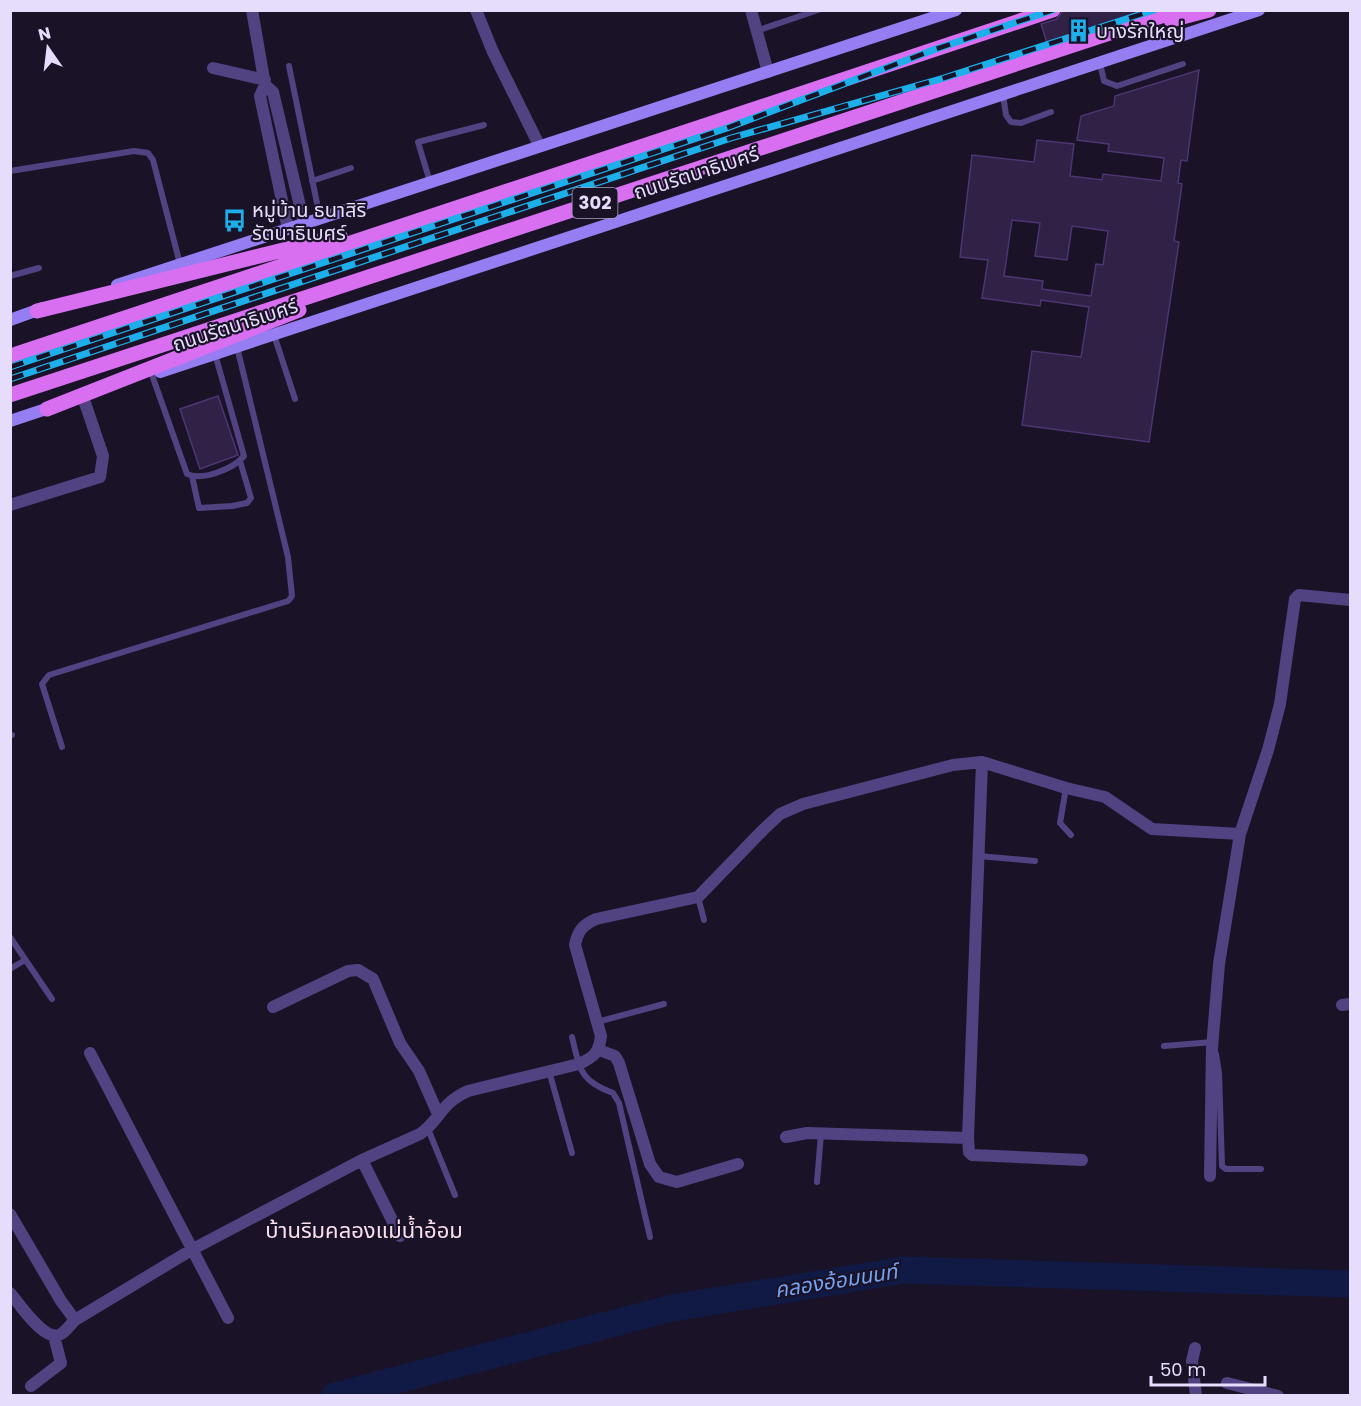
<svg xmlns="http://www.w3.org/2000/svg" width="1361" height="1406" font-family="Poppins,'Noto Sans Thai',sans-serif">
	<style>
		.lines { fill: none; stroke-linecap: round; stroke-linejoin: round }
		.river { stroke: #101a44; stroke-width: 27 }
		.building { fill: #302147; stroke: #4c3571; stroke-width: 1.5; fill-rule: evenodd }
		.service { stroke: #514382; stroke-width: 6 }
		.minor { stroke: #514382; stroke-width: 12 }
		.secondary { stroke: #967ef2; stroke-width: 12 }
		.primary { stroke: #d86ff1; stroke-width: 15 }
		.rail-casing { stroke: #1cafe9; stroke-width: 7 }
		.rail { stroke: #1a1328; stroke-width: 4.5; stroke-dasharray: 14; stroke-linecap: butt }
		.labels { text-anchor: middle; stroke-width: 4.5; stroke-linejoin: round; paint-order: stroke }
		.shield { fill: #1a1328; stroke: #a9a0bc; stroke-width: 1.5 }
		.shield-label { font-size: 18px; font-weight: bold; fill: #e6ddfc }
		.poi-label { font-size: 20px; fill: #e6ddfc; stroke: #1a1328; text-anchor: start }
		.street-label { font-size: 20px; fill: #e6ddfc; stroke: #1a1328 }
		.water-label { font-size: 21px; font-style: italic; fill: #75a1f1; stroke: #1a1328 }
		.quarter-label { font-size: 22px; fill: #fcdfec; stroke: #1a1328 }
	</style>
	<rect width="100%" height="100%" fill="#1a1328"/>
	<g class="lines">
		<path class="river" d="M 335,1396 L 672,1308 L 904,1270 L 1350,1284"/>
	</g>
	<path class="building" d="M 1063,10 L 1147,10 L 1047,43 L 1041,24 L 1057,19 Z
		M 1199,70 L 1187,161 L 1181,160 L 1178,183 L 1182,184 L 1174,241 L 1179,242 L 1149,442 L 1022,425 L 1032,351 L 1081,357 L 1089,307 L 1041,300 L 1040,306 L 982,298 L 988,260 L 960,257 L 972,155 L 1034,162 L 1037,140 L 1074,144 L 1070,176 L 1102,180 L 1103,174 L 1161,181 L 1164,158 L 1108,151 L 1109,144 L 1077,140 L 1081,116 L 1114,106 L 1115,96 ZM 1012,220 L 1040,223 L 1035,256 L 1067,260 L 1072,226 L 1108,231 L 1103,265 L 1096,264 L 1091,296 L 1042,289 L 1043,281 L 1004,276 Z
		M 218,396 L 238,455 L 200,469 L 180,409 Z"/>
	<g class="lines">
		<path class="service" d="M 756,31 L 818,10
			M 1100,63 L 1104,81 L 1117,86 L 1183,64
			M 289,66 L 320,218
			M 1003,95 L 1006,115 L 1011,122 L 1021,123 L 1051,112
			M 10,171 L 134,151 L 148,153 L 153,160 L 180,264
			M 312,181 L 351,168
			M 430,182 L 418,142 L 484,125
			M 10,276 L 39,268
			M 274,335 L 295,399
			M 152,375 L 187,474 C 203,481 233,469 244,456 L 215,354
			M 192,476 L 199,508 L 232,506 L 247,503 L 251,498 L 240,461
			M 10,735 L 12,735
			M 62,747 L 42,684 L 49,675 L 288,601 L 292,596 L 288,557 L 237,347
			M 1066,788 L 1060,823 L 1071,835
			M 979,856 L 1035,861
			M 698,897 L 704,920
			M 10,937 L 52,999
			M 10,969 L 25,960
			M 597,1022 L 664,1004
			M 572,1037 C 580,1070 580,1081 613,1093 L 619,1103 L 650,1237
			M 1164,1046 L 1213,1042
			M 1216,1054 L 1219,1073 L 1222,1166 L 1226,1169 L 1261,1169
			M 549,1071 L 572,1153
			M 428,1129 L 455,1195
			M 817,1182 L 821,1134"/>
		<path class="minor" d="M 252,10 L 265,85
			M 476,10 L 493,52 L 539,145
			M 751,10 L 768,72
			M 213,68 L 265,80
			M 288,229 L 260,96 L 265,85 L 273,92 L 304,223
			M 10,505 L 100,477 L 103,456 L 83,397
			M 1342,1005 L 1350,1004
			M 273,1007 L 348,971 L 358,970 L 373,979 L 400,1043 L 419,1071 L 438,1114
			M 599,1050 L 615,1056 L 619,1063 L 650,1164 L 659,1177 L 677,1182 L 738,1164
			M 90,1053 L 228,1318
			M 786,1137 L 807,1133 L 968,1138 L 982,762
			M 968,1138 L 969,1152 L 972,1155 L 1082,1160
			M 362,1160 L 400,1236
			M 1210,1176 L 1212,1048 L 1219,964 L 1240,834
			M 10,1214 L 61,1301 L 75,1320 L 193,1249 L 362,1160 L 420,1134 C 441,1120 439,1104 468,1091 L 579,1064 C 594,1057 599,1053 601,1036 L 575,945 C 578,930 583,925 596,919 L 698,897 L 763,830 L 780,814 L 803,804 L 953,765 L 982,762 L 1066,788 L 1105,797 L 1152,829 L 1240,834 L 1268,750 L 1280,704 L 1295,599 L 1299,595 L 1350,600
			M 10,1293 C 20,1304 45,1344 61,1334 C 66,1331 71,1324 75,1320
			M 1195,1348 L 1192,1361 L 1196,1396
			M 1227,1383 L 1278,1396
			M 31,1386 L 61,1363 L 54,1336"/>
		<path class="secondary" d="M 117,285 L 956,10
			M 10,320 L 43,308
			M 160,372 L 1259,10
			M 10,421 L 55,406"/>
		<path class="primary" d="M 1171,20 L 1209,10
			M 37,311 L 340,236
			M 10,356 L 1053,10
			M 10,395 L 1180,10
			M 47,409 L 299,310"/>
		<defs>
			<path id="rail" d="M 10,367 L 727,128 L 936,49 L 1053,10
				M 10,379 L 731,138 L 944,78 L 1154,10"/>
		</defs>
		<use href="#rail" class="rail-casing"/>
		<use href="#rail" class="rail"/>
	</g>
	<defs>
		<symbol id="building-bare" viewBox="-9 -9 18 18"><path d="M-4-6H4V6H1V3H-1V6H-4ZM-2.5-4.3h1.7v1.8h-1.7ZM.8-4.3h1.7v1.8H.8ZM-2.5-1h1.7V.8h-1.7ZM.8-1h1.7V.8H.8Z" fill="#1cafe9" stroke="#1a1328" stroke-width="2.5" paint-order="stroke"/></symbol>
		<symbol id="bus-bare" viewBox="-9 -9 18 18"><path d="M-5-6H5V4H4V6H2V4H-2V6H-4V4H-5ZM-3.5-4V0h7V-4ZM-3.5 1.2v1.5H-2V1.2ZM2 1.2v1.5H3.5V1.2Z" fill="#1cafe9" stroke="#1a1328" stroke-width="2.5" paint-order="stroke"/></symbol>
	</defs>
	<g fill-rule="evenodd">
		<use href="#building-bare" x="1062" y="14" width="33" height="33"/>
		<use href="#bus-bare" x="218" y="204" width="33" height="33"/>
	</g>
	<g class="labels">
		<rect class="shield" x="572.5" y="188" width="45" height="30" rx="4.5"/>
		<g class="shield-label">
			<text x="595" y="209">302</text>
		</g>
		<g class="poi-label">
			<text x="1096" y="38">บางรักใหญ่</text>
			<text x="252" y="217">หมู่บ้าน ธนาสิริ<tspan x="252" dy="23">รัตนาธิเบศร์</tspan></text>
		</g>
		<g class="street-label">
			<text transform="translate(696 173) rotate(-18)" y="7">ถนนรัตนาธิเบศร์</text>
			<text transform="translate(235 325) rotate(-18)" y="7">ถนนรัตนาธิเบศร์</text>
		</g>
		<g class="water-label">
			<text transform="translate(836 1281) rotate(-9)" y="7">คลองอ้อมนนท์</text>
		</g>
		<g class="quarter-label">
			<text x="364" y="1238">บ้านริมคลองแม่น้ำอ้อม</text>
		</g>
	</g>
	<rect width="1361" height="1406" fill="none" stroke="#e6ddfc" stroke-width="24"/>
	<g transform="translate(48 48) rotate(346)" stroke="#1a1328" stroke-width="4.5" paint-order="stroke">
	<path d="M0-4.5L10 22L0 15L-10 22Z" fill="#e6ddfc"/>
	<text y="-9" font-size="16" font-weight="bold" text-anchor="middle" fill="#e6ddfc">N</text>
	</g>
	<path d="M1151 1376v9h114v-9" fill="none" stroke="#e6ddfc" stroke-width="3"/>
	<text x="1160" y="1376" font-size="18" fill="#e6ddfc" stroke="#1a1328" stroke-width="4.5" paint-order="stroke">50 m</text>
</svg>
